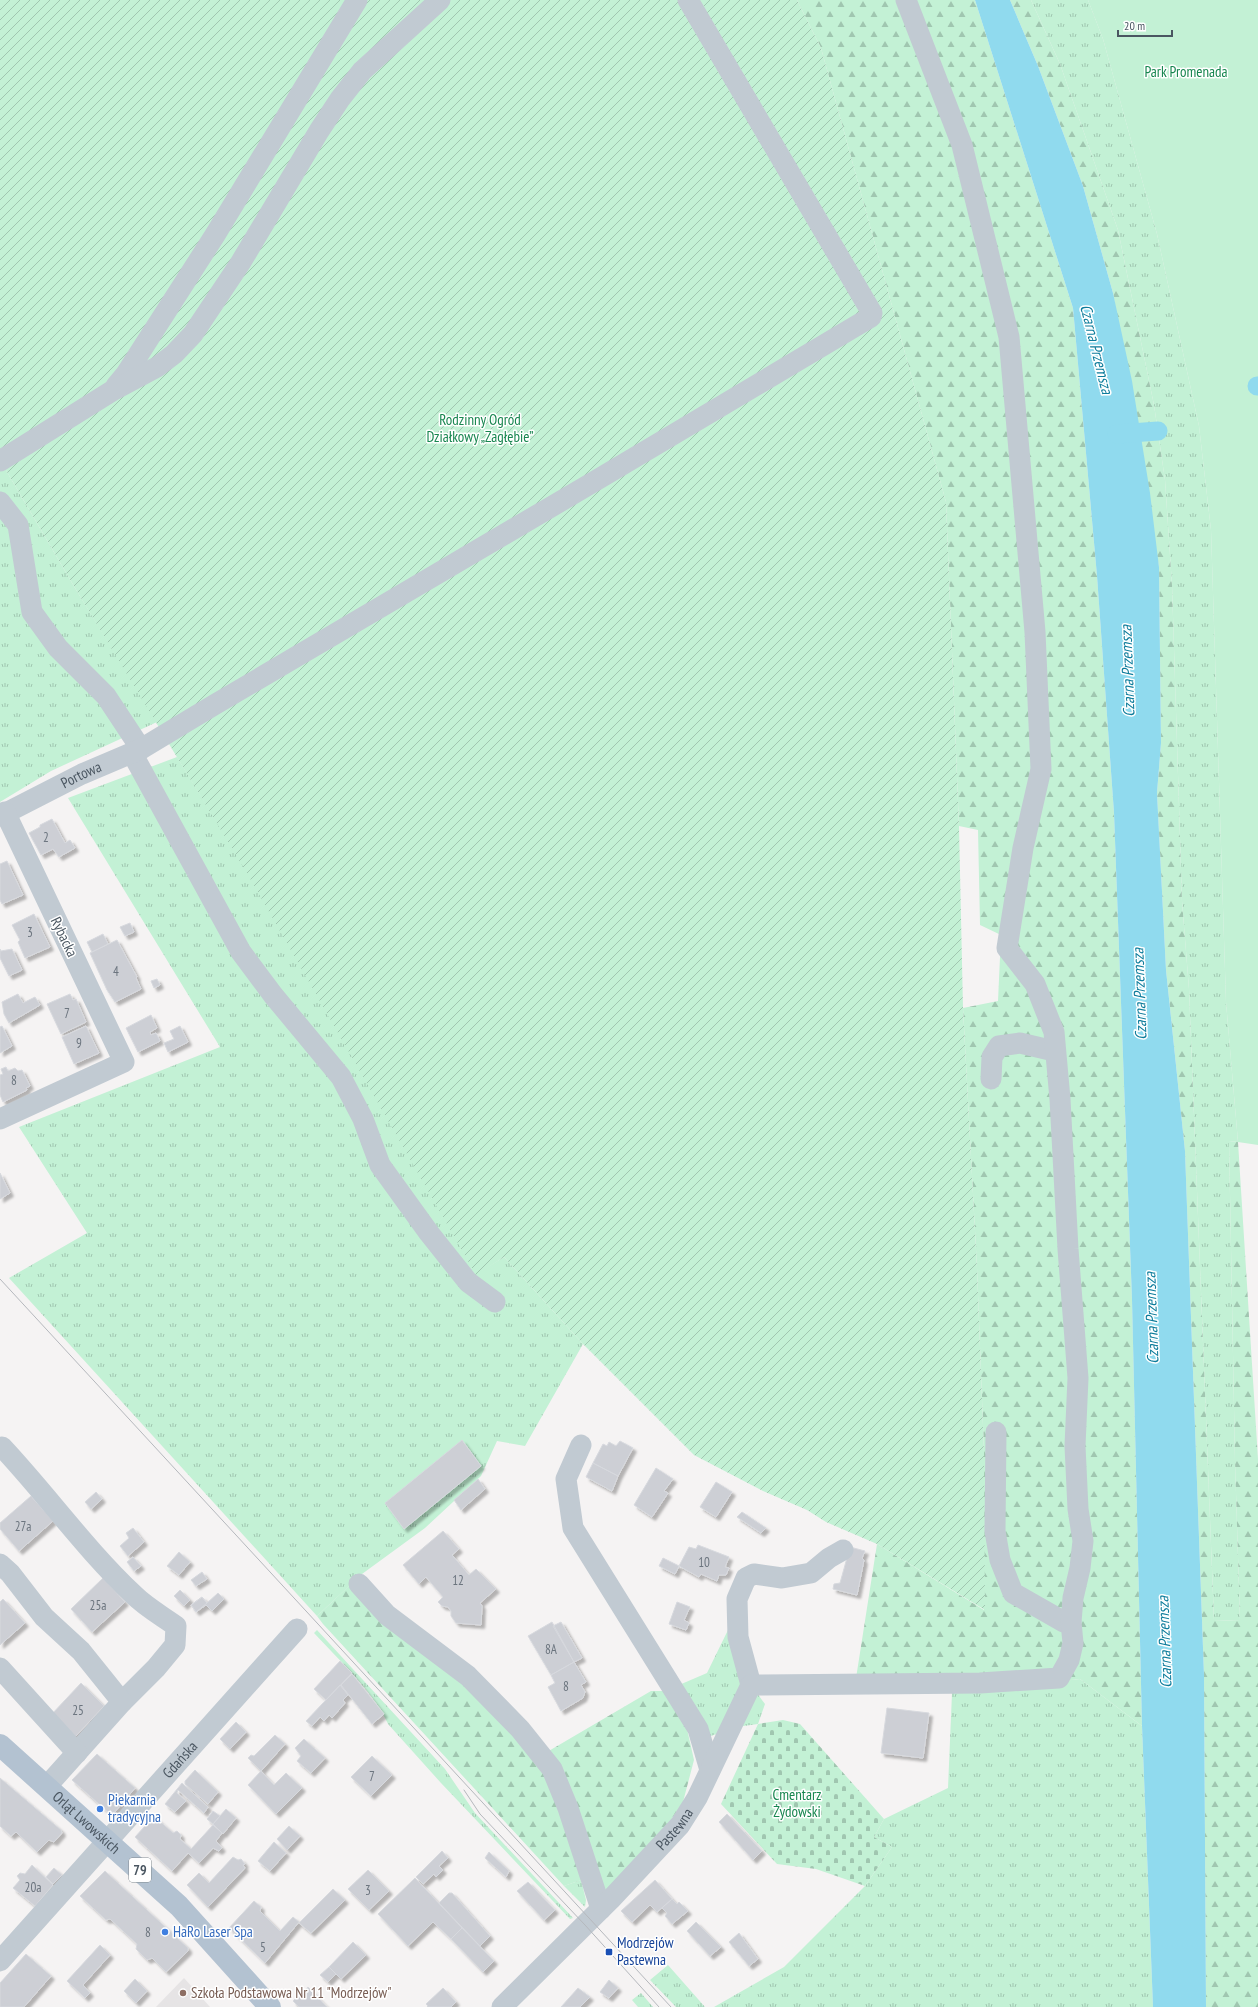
<svg xmlns="http://www.w3.org/2000/svg" width="1258" height="2007" font-family="'PT Sans Narrow',sans-serif">
	<style>
		.education { fill: #e6e4e5 }
		.grass { fill: url(#grass-tufts) }
		.forest { fill: url(#forest-firs) }
		.cemetery { fill: url(#cemetery-stones) }
		.park { fill: #c3f1d5 }
		.garden { fill: url(#garden-furrows) }
		.water { fill: #90daee }
		.lines { fill: none; stroke-linecap: round; stroke-linejoin: round }
		.canal { stroke: #90daee; stroke-width: 19 }
		.building { fill: #cdcfd5; stroke: #d7d9de; filter: url(#shadow) }
		.minor { stroke: #c1cad2; stroke-width: 21 }
		.major { stroke: #b3c2d1; stroke-width: 22 }
		.tram { stroke: #b5b8bd; stroke-width: 1 }
		.shop-dot { fill: #3f7fe0; stroke: #fff; stroke-width: 1.5 }
		.transit-dot { fill: #1a4fb4; stroke: #fff; stroke-width: 1.5 }
		.education-dot { fill: #8d6e63; stroke: #fff; stroke-width: 1.5 }
		.labels { text-anchor: middle; stroke-width: 3; stroke-linejoin: round; paint-order: stroke }
		.number-label { font-size: 13px; fill: #6b747e }
		.shield { fill: #fff; stroke: #808990; stroke-width: 1 }
		.shield-label { font-size: 14px; font-weight: bold; fill: #4a5661 }
		.park-label { font-size: 15px; fill: #17864f; stroke: #fff }
		.street-label { font-size: 15px; fill: #4a5661; stroke: #fff }
		.shop-label { font-size: 15px; fill: #366cbe; stroke: #fff; text-anchor: start }
		.transit-label { font-size: 15px; fill: #164399; stroke: #fff; text-anchor: start }
		.education-label { font-size: 15px; fill: #785e54; stroke: #fff; text-anchor: start }
		.water-label { font-size: 16px; font-style: italic; fill: #0c7c9b; stroke: #fff }
	</style>
	<defs>
		<pattern id="grass-tufts" width="24" height="20" patternUnits="userSpaceOnUse"><rect width="24" height="20" fill="#c3f1d5"/><path d="M3 7l-1-3M5 7V3M7 7l1-3M15 17l-1-3M17 17v-4M19 17l1-3" fill="none" stroke="#a0c6b0"/></pattern>
		<pattern id="forest-firs" width="22" height="20" patternUnits="userSpaceOnUse"><rect width="22" height="20" fill="#c3f1d5"/><path d="M5 1l3.5 6h-7zM16 11l3.5 6h-7z" fill="#a0c6b0"/></pattern>
		<pattern id="cemetery-stones" width="16" height="16" patternUnits="userSpaceOnUse"><rect width="16" height="16" fill="#c3f1d5"/><path d="M2 7V4a2 2 0 0 1 4 0v3zM10 15v-3a2 2 0 0 1 4 0v3z" fill="#a0c6b0"/></pattern>
		<pattern id="garden-furrows" width="10" height="10" patternUnits="userSpaceOnUse"><rect width="10" height="10" fill="#c3f1d5"/><path d="M-1 1l2-2M0 10L10 0M9 11l2-2" fill="none" stroke="#a0c6b0"/></pattern>
		<filter id="shadow"><feDropShadow dx="3.5" dy="3.5" stdDeviation="1" flood-color="#0004"/></filter>
	</defs>
	<rect width="100%" height="100%" fill="#f5f3f3"/>
	<path class="education" d="M 184,1978 L 210,2007 L 156,2007 Z"/>
	<path class="grass" d="M 1031,0 L 1088,0 L 1103,39 L 1157,234 L 1199,426 L 1211,530 L 1226,1002 L 1238,1142 L 1229,1141 L 1235,1460 L 1240,1621 L 1214,1620 L 1189,989 L 1182,901 L 1172,585 L 1165,480 L 1154,405 L 1118,230 L 1060,64 Z
		M 0,460 L 75,588 L 157,722 L 51,771 L 0,802 Z
		M 177,757 L 249,875 L 476,1274 L 504,1257 L 583,1344 L 525,1446 L 497,1441 L 481,1476 L 425,1528 L 362,1574 L 317,1616 L 9,1278 L 87,1233 L 19,1127 L 220,1047 L 68,798 Z
		M 317,1630 L 445,1769 L 475,1813 L 573,1918 L 570,1919 L 441,1783 L 388,1724 C 375,1693 337,1658 314,1633 Z
		M 728,1630 L 751,1685 L 765,1704 L 758,1724 L 736,1727 L 708,1737 L 679,1685 L 707,1673 Z
		M 1080,1679 L 1142,1726 L 1153,2007 L 714,2007 L 784,1967 L 865,1886 L 892,1847 L 874,1837 L 884,1819 L 948,1788 L 952,1693 Z
		M 581,1880 L 586,1900 L 585,1907 L 564,1886 Z
		M 668,1965 L 705,2007 L 676,2007 L 650,1980 Z
		M 641,1993 L 653,2007 L 638,2007 L 632,2000 Z"/>
	<path class="forest" d="M 797,0 L 975,0 L 1073,308 L 1097,576 L 1114,813 L 1132,1300 L 1142,1726 L 1080,1679 L 952,1693 L 854,1691 L 877,1544 L 984,1610 L 984,1452 L 977,1268 L 963,1008 L 998,1001 L 1001,935 L 980,925 L 978,830 L 959,826 L 946,502 L 821,48 Z
		M 1010,0 L 1031,0 L 1060,64 L 1118,230 L 1154,405 L 1165,480 L 1172,585 L 1182,901 L 1189,989 L 1214,1620 L 1240,1621 L 1235,1461 L 1229,1141 L 1238,1142 L 1258,1459 L 1258,2007 L 1206,2007 L 1204,1675 L 1185,1151 L 1166,970 L 1157,793 L 1161,743 L 1159,567 L 1113,293 L 1083,186 L 1038,66 Z
		M 351,1584 L 547,1752 L 651,1691 L 664,1691 L 687,1729 L 694,1760 L 683,1802 L 659,1838 L 606,1892 L 593,1876 L 564,1886 L 323,1624 L 317,1616 Z"/>
	<path class="cemetery" d="M 783,1720 L 800,1724 L 884,1819 L 874,1837 L 892,1847 L 865,1886 L 816,1869 L 777,1864 L 721,1804 L 758,1724 Z"/>
	<path class="park" d="M 1088,0 L 1258,0 L 1258,1145 L 1238,1142 L 1226,1002 L 1211,530 L 1199,426 L 1157,234 L 1103,39 Z"/>
	<path class="garden" d="M 0,0 L 797,0 L 821,48 L 946,502 L 959,826 L 963,1008 L 977,1268 L 984,1452 L 985,1610 L 877,1544 L 826,1522 L 807,1510 L 763,1491 L 694,1455 L 583,1344 L 504,1257 L 476,1275 L 248,875 L 75,588 L 0,460 Z"/>
	<path class="water" d="M 975,0 L 1010,0 L 1038,66 L 1083,186 L 1113,293 L 1132,381 L 1150,493 L 1159,567 L 1161,743 L 1157,793 L 1166,970 L 1185,1151 L 1204,1675 L 1206,2007 L 1153,2007 L 1142,1726 L 1132,1300 L 1114,813 L 1097,576 L 1073,308 Z"/>
	<g class="lines">
		<path class="canal" d="M 1257,386 L 1258,386
			M 1117,434 L 1158,431"/>
	</g>
	<path class="building" d="M 52,819 L 65,843 L 70,840 L 75,848 L 59,857 L 53,849 L 41,855 L 29,833 L 40,827 L 40,825 Z
		M 7,861 L 23,895 L 2,904 L 0,900 L 0,864 Z
		M 34,914 L 50,947 L 25,958 L 18,942 L 20,940 L 12,925 Z
		M 130,923 L 134,932 L 125,936 L 120,927 Z
		M 103,934 L 108,944 L 92,952 L 87,942 Z
		M 117,940 L 137,977 L 136,978 L 141,989 L 115,1002 L 107,990 L 90,953 Z
		M 0,949 L 1,951 L 12,949 L 22,970 L 9,976 L 0,958 Z
		M 157,979 L 160,985 L 154,988 L 151,981 Z
		M 18,994 L 23,1003 L 35,997 L 40,1005 L 9,1023 L 4,1014 L 2,1002 Z
		M 70,994 L 73,1000 L 76,999 L 86,1022 L 61,1034 L 47,1004 Z
		M 151,1015 L 157,1028 L 150,1032 L 151,1035 L 156,1033 L 160,1041 L 138,1052 L 126,1028 Z
		M 2,1026 L 12,1046 L 0,1053 L 0,1027 Z
		M 86,1026 L 99,1053 L 74,1064 L 62,1037 Z
		M 180,1026 L 188,1042 L 168,1052 L 164,1043 L 174,1039 L 170,1031 Z
		M 6,1067 L 8,1071 L 15,1068 L 18,1071 L 22,1070 L 30,1086 L 26,1088 L 27,1090 L 3,1102 L 0,1095 L 0,1075 L 3,1074 L 1,1069 Z
		M 0,1173 L 10,1193 L 0,1199 Z
		M 462,1440 L 481,1466 L 404,1529 L 385,1503 Z
		M 620,1441 L 633,1448 L 618,1476 L 593,1463 L 603,1444 L 607,1446 L 609,1442 L 616,1446 Z
		M 593,1463 L 618,1476 L 612,1491 L 586,1477 Z
		M 656,1468 L 673,1479 L 664,1491 L 668,1493 L 652,1517 L 634,1505 Z
		M 478,1479 L 485,1489 L 461,1510 L 454,1500 Z
		M 716,1482 L 732,1492 L 716,1517 L 700,1507 Z
		M 96,1492 L 102,1499 L 91,1509 L 85,1502 Z
		M 31,1496 L 53,1521 L 19,1551 L 0,1529 L 0,1523 Z
		M 742,1512 L 766,1528 L 761,1533 L 737,1517 Z
		M 133,1528 L 144,1542 L 128,1556 L 120,1546 L 129,1538 L 126,1533 Z
		M 443,1531 L 459,1549 L 452,1555 L 469,1575 L 476,1569 L 496,1589 L 480,1603 L 482,1606 L 481,1625 L 456,1623 L 451,1616 L 451,1611 L 448,1607 L 442,1606 L 438,1602 L 443,1597 L 426,1577 L 419,1584 L 403,1565 Z
		M 698,1545 L 729,1557 L 725,1567 L 729,1568 L 726,1575 L 719,1575 L 717,1581 L 701,1574 L 699,1577 L 679,1566 L 689,1547 L 696,1549 Z
		M 850,1547 L 865,1551 L 862,1558 L 864,1560 L 857,1595 L 833,1589 L 834,1584 L 840,1583 Z
		M 179,1552 L 190,1562 L 179,1575 L 167,1566 Z
		M 133,1557 L 141,1566 L 134,1571 L 127,1562 Z
		M 663,1558 L 679,1566 L 675,1574 L 659,1566 Z
		M 202,1572 L 207,1579 L 196,1586 L 191,1580 Z
		M 103,1578 L 125,1602 L 92,1632 L 71,1609 Z
		M 180,1590 L 190,1600 L 184,1606 L 174,1596 Z
		M 218,1593 L 224,1599 L 212,1611 L 206,1605 L 196,1612 L 191,1605 L 202,1597 L 207,1603 Z
		M 202,1597 L 207,1603 L 196,1612 L 191,1605 Z
		M 3,1599 L 25,1623 L 0,1645 L 0,1602 Z
		M 677,1602 L 690,1607 L 684,1620 L 689,1623 L 686,1630 L 669,1624 Z
		M 552,1622 L 574,1662 L 551,1675 L 528,1636 Z
		M 561,1622 L 582,1658 L 574,1662 L 553,1626 Z
		M 340,1661 L 352,1673 L 326,1700 L 314,1689 Z
		M 574,1662 L 586,1682 L 581,1685 L 585,1692 L 583,1698 L 561,1711 L 548,1687 L 555,1683 L 551,1675 Z
		M 352,1674 L 384,1714 L 372,1724 L 341,1685 Z
		M 81,1683 L 104,1706 L 74,1738 L 51,1715 Z
		M 340,1685 L 348,1695 L 343,1700 L 345,1703 L 332,1718 L 329,1715 L 324,1721 L 320,1717 L 312,1726 L 306,1721 Z
		M 887,1708 L 929,1713 L 923,1758 L 881,1753 Z
		M 236,1722 L 246,1732 L 230,1749 L 220,1739 Z
		M 275,1735 L 285,1744 L 261,1771 L 248,1758 L 251,1755 L 254,1756 Z
		M 304,1739 L 325,1758 L 311,1773 L 297,1761 L 301,1756 L 295,1748 Z
		M 97,1754 L 135,1788 L 114,1813 L 109,1813 L 72,1780 Z
		M 372,1756 L 392,1775 L 371,1796 L 351,1777 Z
		M 195,1770 L 218,1792 L 208,1804 L 185,1784 L 185,1781 Z
		M 261,1771 L 274,1785 L 286,1773 L 302,1788 L 276,1814 L 248,1785 Z
		M 0,1778 L 61,1830 L 62,1833 L 54,1842 L 49,1840 L 37,1852 L 16,1832 L 11,1836 L 0,1826 Z
		M 182,1783 L 208,1807 L 204,1813 L 178,1790 L 177,1793 L 186,1801 L 175,1812 L 165,1804 Z
		M 226,1809 L 236,1818 L 223,1834 L 213,1824 Z
		M 213,1811 L 220,1816 L 213,1824 L 207,1819 Z
		M 727,1814 L 762,1851 L 753,1860 L 719,1822 Z
		M 154,1816 L 173,1833 L 177,1831 L 181,1835 L 180,1839 L 191,1849 L 213,1825 L 222,1833 L 216,1841 L 222,1848 L 219,1851 L 213,1848 L 199,1863 L 188,1853 L 172,1871 L 135,1837 Z
		M 289,1826 L 300,1836 L 287,1850 L 277,1839 Z
		M 274,1842 L 286,1853 L 270,1871 L 258,1861 Z
		M 442,1851 L 448,1858 L 439,1866 L 443,1870 L 436,1877 L 434,1874 L 423,1884 L 416,1877 Z
		M 489,1852 L 509,1871 L 506,1877 L 485,1858 Z
		M 233,1857 L 238,1860 L 241,1859 L 245,1864 L 243,1865 L 245,1868 L 208,1907 L 187,1885 L 199,1873 L 209,1883 Z
		M 32,1865 L 53,1885 L 35,1906 L 13,1888 L 20,1880 L 17,1876 L 20,1873 L 25,1874 Z
		M 54,1868 L 62,1875 L 53,1884 L 46,1877 Z
		M 368,1870 L 389,1891 L 369,1910 L 348,1889 Z
		M 105,1871 L 188,1948 L 188,1951 L 166,1972 L 152,1958 L 147,1960 L 136,1949 L 137,1944 L 110,1919 L 106,1920 L 80,1896 Z
		M 415,1878 L 462,1928 L 451,1939 L 433,1922 L 408,1946 L 378,1914 Z
		M 655,1880 L 672,1899 L 657,1912 L 650,1905 L 632,1922 L 621,1911 Z
		M 528,1882 L 555,1910 L 544,1920 L 517,1891 Z
		M 333,1889 L 345,1900 L 311,1933 L 299,1923 Z
		M 449,1893 L 452,1893 L 490,1936 L 480,1946 L 439,1903 Z
		M 672,1899 L 677,1904 L 679,1902 L 688,1911 L 672,1924 L 665,1916 L 667,1913 L 662,1908 Z
		M 254,1901 L 261,1907 L 260,1911 L 280,1931 L 293,1917 L 299,1922 L 265,1963 L 229,1928 Z
		M 696,1922 L 721,1947 L 710,1956 L 687,1931 Z
		M 462,1928 L 494,1961 L 483,1972 L 451,1939 Z
		M 739,1933 L 758,1959 L 749,1966 L 729,1942 Z
		M 353,1942 L 366,1955 L 341,1979 L 329,1967 Z
		M 100,1945 L 110,1955 L 83,1985 L 90,1993 L 85,1998 L 67,1981 Z
		M 26,1954 L 51,1976 L 24,2007 L 0,2007 L 0,1983 Z
		M 329,1967 L 336,1974 L 328,1982 L 320,1975 Z
		M 135,1979 L 147,1991 L 136,2003 L 124,1991 Z
		M 609,1980 L 618,1988 L 609,1998 L 600,1992 Z
		M 308,1987 L 327,2007 L 299,2007 L 293,2001 Z
		M 443,1988 L 456,2002 L 451,2007 L 427,2007 L 428,2006 L 426,2004 Z
		M 578,1988 L 590,1997 L 580,2007 L 561,2007 Z"/>
	<g class="lines">
		<g class="minor">
			<path d="M 116,386 L 126,374 L 215,235 L 357,0"/>
			<path d="M 0,461 L 112,391 L 157,367 L 174,354 L 193,334 L 241,262 L 319,131 L 340,99 L 362,71 L 440,0"/>
			<path d="M 0,502 L 18,525 L 32,612 L 58,648 L 106,696 L 141,749"/>
			<path d="M 132,753 L 241,952 L 273,995 L 341,1077 L 363,1119 L 380,1165 L 429,1233 L 468,1282 L 495,1302"/>
			<path id="s1" d="M 0,816 L 82,774 L 141,749 L 214,705 L 590,484 L 871,317 L 872,313 L 688,0"/>
			<path d="M 991,1079 L 992,1057 L 999,1046 L 1020,1043 L 1054,1051"/>
			<path d="M 0,1119 L 124,1062 L 5,812"/>
			<path d="M 996,1432 L 995,1531 L 1000,1560 L 1013,1593 L 1064,1622 L 1071,1622"/>
			<path d="M 581,1445 L 566,1479 L 573,1528 L 698,1729 L 710,1770"/>
			<path d="M 0,1449 L 2,1447 C 47,1495 86,1550 134,1595 C 146,1607 162,1616 176,1626 L 175,1645 L 156,1668 L 122,1702"/>
			<path d="M 0,1564 L 10,1573 L 44,1617 L 81,1651 L 122,1702 L 47,1786"/>
			<path d="M 359,1584 L 387,1615 L 468,1676 L 520,1729 L 552,1769 L 568,1808 L 601,1909"/>
			<path d="M 0,1668 L 77,1753"/>
			<path d="M 751,1685 L 738,1637 L 737,1599 L 746,1578 L 754,1574 L 782,1578 L 811,1573 L 829,1558 L 843,1550"/>
			<path id="s2" d="M 0,1961 L 297,1629"/>
			<path id="s3" d="M 502,2007 L 611,1899 L 680,1825 L 697,1798 L 751,1685 L 980,1683 L 1059,1678 L 1069,1660 L 1073,1643 L 1071,1622 L 1073,1598 L 1080,1568 L 1083,1541 L 1078,1509 L 1075,1446 L 1078,1378 L 1068,1249 L 1060,1099 L 1054,1032 L 1035,984 L 1007,948 L 1023,848 L 1041,769 L 1035,632 L 1009,337 L 962,145 L 906,0"/>
		</g>
		<path class="major" id="s4" d="M 0,1745 L 179,1906 L 270,2007"/>
		<path class="tram" d="M 0,1279 L 671,2007
			M 464,1790 L 480,1814 L 585,1925 L 659,2007"/>
	</g>
	<g class="shop-dot">
		<circle cx="100" cy="1809" r="4"/>
		<circle cx="165" cy="1932" r="4"/>
	</g>
	<rect class="transit-dot" x="605" y="1948" width="8" height="8" rx="2"/>
	<circle class="education-dot" cx="183" cy="1993" r="4"/>
	<g class="labels">
		<g class="number-label">
			<text x="46" y="842">2</text>
			<text x="30" y="937">3</text>
			<text x="116" y="976">4</text>
			<text x="67" y="1018">7</text>
			<text x="79" y="1048">9</text>
			<text x="14" y="1085">8</text>
			<text x="23" y="1531">27a</text>
			<text x="704" y="1567">10</text>
			<text x="458" y="1585">12</text>
			<text x="98" y="1610">25a</text>
			<text x="551" y="1654">8A</text>
			<text x="566" y="1691">8</text>
			<text x="78" y="1715">25</text>
			<text x="372" y="1781">7</text>
			<text x="33" y="1892">20a</text>
			<text x="368" y="1895">3</text>
			<text x="148" y="1937">8</text>
			<text x="263" y="1952">5</text>
		</g>
		<rect class="shield" x="129" y="1858" width="22" height="24" rx="3"/>
		<g class="shield-label">
			<text x="140" y="1875">79</text>
		</g>
		<g class="park-label">
			<text x="1186" y="77">Park Promenada</text>
			<text x="480" y="425">Rodzinny Ogród<tspan x="480" dy="17">Działkowy „Zagłębie”</tspan></text>
			<text x="797" y="1800">Cmentarz<tspan x="797" dy="17">Żydowski</tspan></text>
		</g>
		<g class="street-label">
			<text dy="5" stroke="none"><textPath href="#s1" startOffset="91">Portowa</textPath></text>
			<text transform="translate(64 937) rotate(64)" y="5">Rybacka</text>
			<text dy="5" stroke="none"><textPath href="#s2" startOffset="270">Gdańska</textPath></text>
			<text dy="5" stroke="none"><textPath href="#s4" startOffset="116">Orląt Lwowskich</textPath></text>
			<text dy="5" stroke="none"><textPath href="#s3" startOffset="248">Pastewna</textPath></text>
		</g>
		<g class="shop-label">
			<text x="108" y="1805">Piekarnia<tspan x="108" dy="17">tradycyjna</tspan></text>
			<text x="173" y="1937">HaRo Laser Spa</text>
		</g>
		<g class="transit-label">
			<text x="617" y="1948">Modrzejów<tspan x="617" dy="17">Pastewna</tspan></text>
		</g>
		<g class="education-label">
			<text x="191" y="1998">Szkoła Podstawowa Nr 11 "Modrzejów"</text>
		</g>
		<g class="water-label">
			<text transform="translate(1097 349) rotate(76)" y="6">Czarna Przemsza</text>
			<text transform="translate(1127 671) rotate(-92)" y="6">Czarna Przemsza</text>
			<text transform="translate(1139 994) rotate(-92)" y="6">Czarna Przemsza</text>
			<text transform="translate(1151 1318) rotate(-92)" y="6">Czarna Przemsza</text>
			<text transform="translate(1164 1642) rotate(-92)" y="6">Czarna Przemsza</text>
		</g>
	</g>
	<path d="M1118 30v6h54v-6" fill="none" stroke="#4a5661" stroke-width="2"/>
	<text x="1124" y="30" font-size="12" fill="#4a5661" stroke="#ffffff" stroke-width="3" paint-order="stroke">20 m</text>
</svg>
